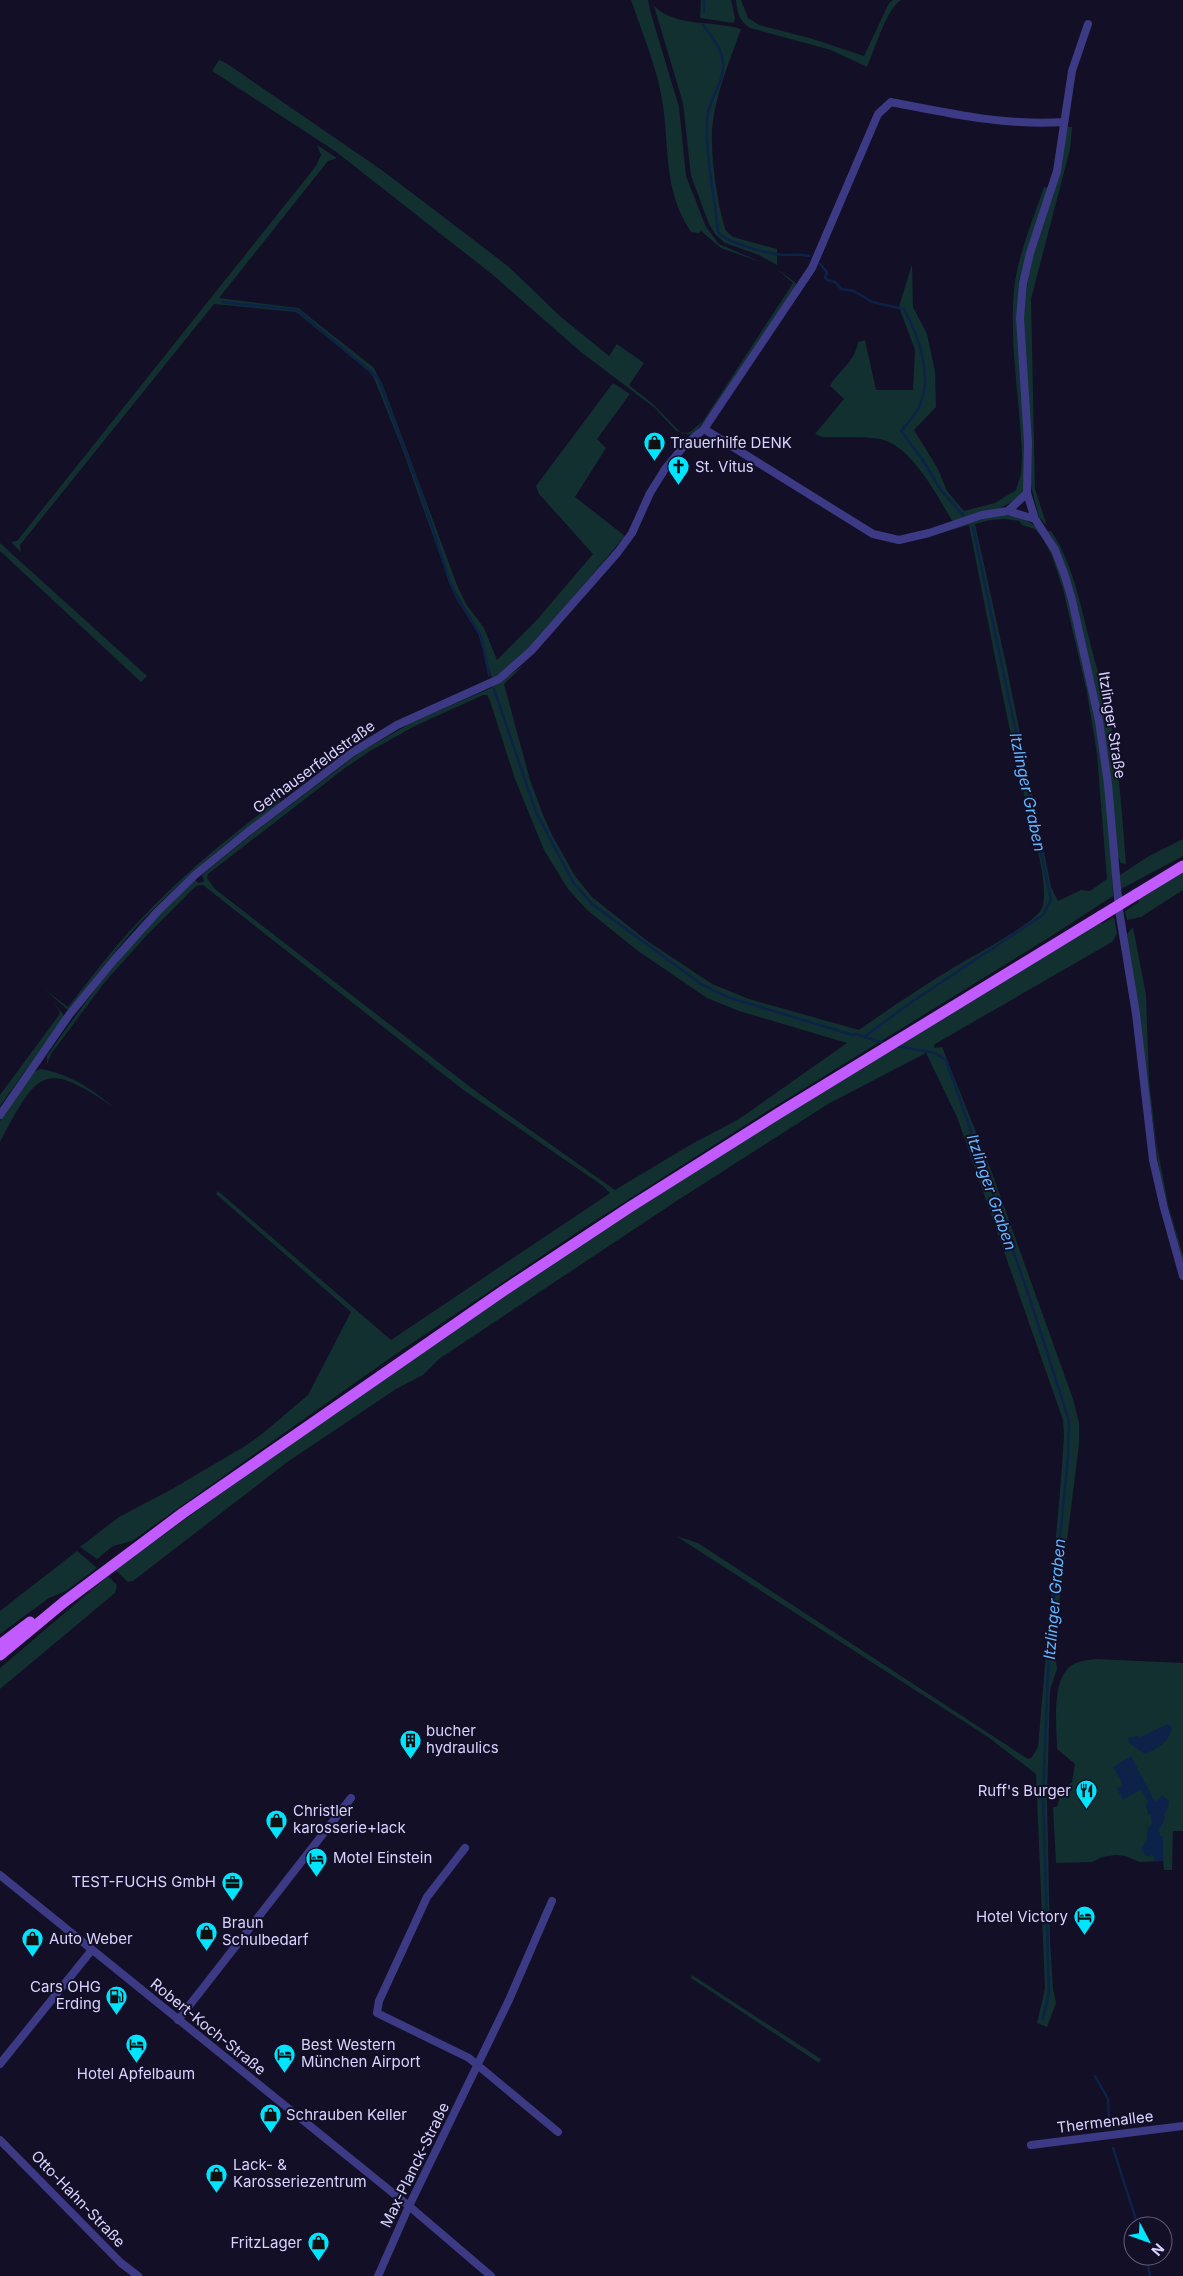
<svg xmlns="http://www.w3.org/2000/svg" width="1183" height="2276" font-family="Inter,sans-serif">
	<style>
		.green { fill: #12302f; fill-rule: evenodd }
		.water { fill: #0c2248 }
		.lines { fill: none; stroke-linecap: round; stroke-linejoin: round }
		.stream { stroke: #0c2248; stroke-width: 2.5 }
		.street { stroke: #3d3a85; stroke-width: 8 }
		.primary { stroke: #c25bff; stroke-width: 11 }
		.primary-bridge { stroke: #c25bff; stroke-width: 11 }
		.labels { text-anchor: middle; stroke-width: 4; stroke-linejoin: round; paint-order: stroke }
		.poi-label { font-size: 15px; fill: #d9d4ff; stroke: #130f26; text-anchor: start }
		.street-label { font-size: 15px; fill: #d9d4ff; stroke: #130f26 }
		.water-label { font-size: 16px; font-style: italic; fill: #62b6ff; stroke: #130f26 }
	</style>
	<rect width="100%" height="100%" fill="#130f26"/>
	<path class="green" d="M 631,0 L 648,0 L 651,14 L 679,107 L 686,176 L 706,227 L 719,244 L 763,263 L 721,248 L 701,231 L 699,233 L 691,232 C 662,188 670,146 662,99 C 656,65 642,32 631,0 Z
		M 701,0 L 731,0 L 735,18 L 734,23 L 700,18 Z
		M 736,0 L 741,0 L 748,18 L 759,25 L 813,39 L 864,56 L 889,3 L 893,0 L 901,0 C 887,8 874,51 867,67 L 831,50 L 750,28 C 739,21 737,12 736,0 Z
		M 654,6 C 677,28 713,20 741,29 C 731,57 717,91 713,121 C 709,148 717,205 726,231 L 733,237 L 777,249 L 777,265 L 759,255 L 725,243 L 715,234 L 709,224 L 691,176 L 683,103 Z
		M 219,60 L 226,63 L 383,171 L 483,247 L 509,267 L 561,317 L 609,356 L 617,344 L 644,363 L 629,385 L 654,405 L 682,434 L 690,432 L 703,421 L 793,283 L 777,269 L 796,283 L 795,286 L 708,417 L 692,435 L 676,431 L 655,408 L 582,353 L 493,275 L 335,151 L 212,71 Z
		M 1066,127 L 1072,127 L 1070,149 L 1031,299 L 1035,489 L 1047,526 L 1039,517 L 1031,486 L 1023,322 L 1029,271 Z
		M 317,145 L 337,158 L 328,161 L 219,298 L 298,308 L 373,367 L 382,383 L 457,585 L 466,604 L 484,628 L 497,660 L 536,621 L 593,554 L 539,494 L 536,486 L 613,383 L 630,394 L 597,439 L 606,448 L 575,497 L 625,536 L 531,647 L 505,670 L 492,678 L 476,627 L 449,581 L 402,448 L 374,378 L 370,372 L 296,312 L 214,304 L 20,545 L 21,552 L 11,542 L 17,541 L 316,166 L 321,155 Z
		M 1044,187 L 1048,188 L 1021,283 L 1025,436 L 1024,489 C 1012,511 975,515 953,522 C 937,496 914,450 884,440 C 871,436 838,438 822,437 L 815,434 L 844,399 L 830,386 C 840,368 854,364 858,342 L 865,340 L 876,390 L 913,390 L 915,350 L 899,307 L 912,264 L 913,307 L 927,334 L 935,371 L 936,407 L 914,430 L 938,469 L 947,491 L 964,511 L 995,503 L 1016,490 L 1021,474 L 1022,456 C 1020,401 1009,345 1014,289 C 1018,254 1033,220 1044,187 Z
		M 1004,515 C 1015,516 1027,519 1036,527 C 1062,552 1072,612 1080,647 C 1087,679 1095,711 1100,744 C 1108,793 1112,845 1113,896 L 1050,937 L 766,1112 L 582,1229 L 393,1356 L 132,1541 L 113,1546 L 97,1559 L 80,1547 L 119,1517 L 172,1489 L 245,1446 L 262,1434 L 308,1395 L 351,1312 L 216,1194 L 218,1191 L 391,1340 L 610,1193 L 603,1186 L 462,1089 L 203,885 L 196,886 L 147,935 L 104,983 L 51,1054 L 47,1065 L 47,1056 C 91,992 138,932 195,880 L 199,883 L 204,881 L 202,875 L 252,834 L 362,751 L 411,723 L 491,688 L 524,665 L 504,684 L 530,780 L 543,815 L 552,835 L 575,876 L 592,897 L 646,940 L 712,984 L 749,999 L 859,1030 C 890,1008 923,986 956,966 C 973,956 1034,923 1041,910 C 1050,895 1037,846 1032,829 C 1008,728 989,626 969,525 L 927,537 L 988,517 ZM 1005,519 L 1019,521 L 1022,525 L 1035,529 L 1043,539 L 1052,556 L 1063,589 L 1087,693 L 1097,754 L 1107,879 L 1090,891 L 1081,890 L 1058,901 L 1051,887 L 1007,669 L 975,524 L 990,520 ZM 483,695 L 487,695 L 490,701 L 515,779 L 544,850 L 568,889 L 587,910 L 638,951 L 707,998 L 739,1011 L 847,1043 L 739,1119 L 690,1145 L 615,1190 L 478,1093 L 215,889 L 207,878 L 208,874 L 345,768 L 370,751 L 415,726 Z
		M 1048,531 L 1051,531 C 1072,562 1080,602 1089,638 C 1095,664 1104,690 1109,716 C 1119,764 1122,814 1126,864 L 1121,863 L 1117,854 L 1105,741 L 1098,699 L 1075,600 L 1057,547 Z
		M 0,543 L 147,676 L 141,682 L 0,551 Z
		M 277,795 L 280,801 L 279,803 C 229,841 181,879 138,925 C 113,952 92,983 68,1010 L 44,989 L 68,1007 C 91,978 113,948 139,921 C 180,877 226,839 274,803 Z
		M 1183,839 L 1183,856 L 1121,889 L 1120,875 L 1149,856 Z
		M 1183,872 L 1183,890 L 1141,917 L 1127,920 L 1125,911 L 1139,902 L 1139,899 Z
		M 1114,917 L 1117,934 L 1112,942 L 935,1044 L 934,1048 L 942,1047 L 991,1170 L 1073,1399 L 1079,1423 L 1079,1444 L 1054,1644 L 1057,1669 L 1050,1690 L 1047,1798 L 1050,1940 L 1053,1989 L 1056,2003 L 1047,2027 L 1037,2023 L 1045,1988 L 1036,1774 L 988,1737 L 676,1536 L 698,1543 L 1028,1759 L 1032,1757 L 1038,1747 L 1061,1479 L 1064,1436 L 1063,1420 L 957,1117 L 926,1053 L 828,1104 L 675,1202 L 439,1359 L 423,1375 L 396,1389 L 286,1463 L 133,1581 L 128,1582 L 115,1570 C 272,1456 430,1344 592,1238 C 759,1129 930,1026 1101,922 L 1102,924 Z
		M 1133,927 L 1146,995 L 1149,1080 L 1156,1141 L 1168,1204 L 1183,1255 L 1183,1262 L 1160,1175 L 1127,934 Z
		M 53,1002 L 63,1014 L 63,1018 L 0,1106 L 0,1095 L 59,1015 L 60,1012 Z
		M 40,1069 C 70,1073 94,1091 116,1109 C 44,1059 38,1070 0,1142 L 0,1121 L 34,1072 Z
		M 77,1551 L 97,1568 L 66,1591 L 49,1598 L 0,1634 L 0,1611 Z
		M 108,1576 L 117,1585 L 115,1593 L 0,1689 L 0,1668 Z
		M 1097,1659 L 1183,1663 L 1183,1831 L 1173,1831 L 1172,1870 L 1164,1870 L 1163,1861 L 1140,1862 L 1125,1856 L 1116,1855 L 1102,1857 L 1092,1862 L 1056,1863 L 1053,1807 L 1057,1807 L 1061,1792 L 1072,1782 L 1075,1764 L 1057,1749 C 1057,1727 1050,1676 1074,1664 C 1081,1660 1089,1660 1097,1659 Z
		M 692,1975 L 821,2059 L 819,2063 L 691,1978 Z"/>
	<path class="water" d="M 1168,1724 L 1172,1727 C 1169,1743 1158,1748 1145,1754 L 1129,1743 L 1128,1738 L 1136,1736 L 1140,1737 Z
		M 1131,1756 L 1155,1802 L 1162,1795 L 1169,1801 L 1168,1808 L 1164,1815 L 1165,1818 L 1159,1830 L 1160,1836 L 1163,1837 L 1163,1861 L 1155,1861 L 1153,1855 L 1146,1856 L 1141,1849 L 1147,1838 L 1147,1829 L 1152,1823 L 1151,1815 L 1148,1814 L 1146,1804 L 1148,1802 L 1141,1789 L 1123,1800 L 1117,1789 L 1121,1786 L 1122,1782 L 1113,1767 Z"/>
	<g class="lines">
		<path class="stream" d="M 704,12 L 704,0
			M 703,25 C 711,35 722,49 723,62 C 725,80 711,96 708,113 C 703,149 715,195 718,232 C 727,243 770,255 786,255 C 795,255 800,254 809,256
			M 820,264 L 827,272 L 825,277 L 827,280 L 835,282 L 841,289 L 854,291 L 872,302 L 904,309 C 919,336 934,379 918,409 C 914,417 907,424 901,431 L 922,459 L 940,489 L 963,515
			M 222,302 L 297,310 L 378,378 L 421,493 L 450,582 L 457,598 L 481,636 L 489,675
			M 494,689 L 536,812 L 573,882 L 592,904 L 701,984 L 727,997 L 853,1035 L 856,1034 L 864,1037
			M 884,1043 L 864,1037 L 910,1003 L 1043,915 L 1051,900 L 973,527
			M 897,1046 L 935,1053 L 946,1060 L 1029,1296 L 1069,1421 L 1068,1458 L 1049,1646 L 1043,1796 L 1049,1993 L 1043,2019
			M 1095,2076 L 1108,2099 L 1109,2123
			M 1113,2148 L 1138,2226
			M 1146,2256 L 1150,2276"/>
		<path class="street" d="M 1088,24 L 1072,71 L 1057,171 L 1030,253 L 1023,284 L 1020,318 L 1028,442 L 1027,493 L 1035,519 L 1055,550 L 1065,576 L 1072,600 L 1099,721 L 1108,784 L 1119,910 L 1136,1014 L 1153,1160 L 1164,1208 L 1183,1276
			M 704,429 L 873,534 L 899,540 L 929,533 L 982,515 L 1008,511 L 1035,519
			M 1008,511 L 1027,493
			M 0,1115 L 69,1015 L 114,960 L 158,911 L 195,875 L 249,831 L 353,752 L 397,725 L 499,679 L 531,651 L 618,552 L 632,533 L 650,493 L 665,469 L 684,446 L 704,429 L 812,268 L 878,114 L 891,102 C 948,113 1005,126 1063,122
			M 465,1848 L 427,1897 L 379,2001 L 377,2013 L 469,2058 L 558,2132
			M 0,1875 L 409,2206 L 491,2276
			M 178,2020 L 351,1798
			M 0,2064 L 91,1951
			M 0,2140 L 121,2263 L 138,2276
			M 1031,2145 L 1183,2126
			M 378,2276 L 409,2206 L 509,2000 L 552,1901"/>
		<path class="primary" d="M 1137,894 L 1183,866
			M 0,1645 L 30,1622
			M 0,1655 L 64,1602 L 183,1513 L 503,1291 L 630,1207 L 779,1113 L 1101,916"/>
		<path class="primary-bridge" d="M 1101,916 L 1137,894"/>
	</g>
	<defs>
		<symbol id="shop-pin" viewBox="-11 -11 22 30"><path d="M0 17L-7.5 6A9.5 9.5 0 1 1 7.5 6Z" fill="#00e5ff" stroke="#130f26"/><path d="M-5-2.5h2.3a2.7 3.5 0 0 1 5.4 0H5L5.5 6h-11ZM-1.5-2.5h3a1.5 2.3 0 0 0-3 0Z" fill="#111"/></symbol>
		<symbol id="church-pin" viewBox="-11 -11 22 30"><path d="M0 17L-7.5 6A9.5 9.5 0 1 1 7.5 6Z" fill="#00e5ff" stroke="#130f26"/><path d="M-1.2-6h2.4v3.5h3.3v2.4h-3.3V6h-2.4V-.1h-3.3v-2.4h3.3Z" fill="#111"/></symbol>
		<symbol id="building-pin" viewBox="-11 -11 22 30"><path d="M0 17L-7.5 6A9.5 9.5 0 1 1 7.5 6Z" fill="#00e5ff" stroke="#130f26"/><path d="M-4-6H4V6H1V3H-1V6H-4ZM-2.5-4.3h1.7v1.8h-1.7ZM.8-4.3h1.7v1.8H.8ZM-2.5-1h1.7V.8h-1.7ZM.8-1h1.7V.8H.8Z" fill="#111"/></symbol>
		<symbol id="restaurant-pin" viewBox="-11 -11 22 30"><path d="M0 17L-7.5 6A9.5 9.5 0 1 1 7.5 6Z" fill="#00e5ff" stroke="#130f26"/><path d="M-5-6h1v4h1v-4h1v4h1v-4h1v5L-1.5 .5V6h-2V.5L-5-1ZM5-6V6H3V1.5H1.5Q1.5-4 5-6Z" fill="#111"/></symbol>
		<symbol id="hotel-pin" viewBox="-11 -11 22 30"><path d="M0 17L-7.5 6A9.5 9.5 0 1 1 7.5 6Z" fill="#00e5ff" stroke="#130f26"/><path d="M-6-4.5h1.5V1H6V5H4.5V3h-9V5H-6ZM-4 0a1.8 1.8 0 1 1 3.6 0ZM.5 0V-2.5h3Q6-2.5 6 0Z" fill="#111"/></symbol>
		<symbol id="office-pin" viewBox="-11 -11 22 30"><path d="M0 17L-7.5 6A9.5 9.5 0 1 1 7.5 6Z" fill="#00e5ff" stroke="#130f26"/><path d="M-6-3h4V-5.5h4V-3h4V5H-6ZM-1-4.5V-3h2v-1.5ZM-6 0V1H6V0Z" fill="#111"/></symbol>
		<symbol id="fuel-pin" viewBox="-11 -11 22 30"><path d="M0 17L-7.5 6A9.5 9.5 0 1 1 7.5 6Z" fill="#00e5ff" stroke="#130f26"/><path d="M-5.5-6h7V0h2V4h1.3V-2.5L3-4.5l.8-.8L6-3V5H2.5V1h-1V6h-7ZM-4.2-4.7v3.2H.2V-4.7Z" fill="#111"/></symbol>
	</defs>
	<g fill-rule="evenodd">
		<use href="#shop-pin" x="642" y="430" width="25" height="34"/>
		<use href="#church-pin" x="666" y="454" width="25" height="34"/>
		<use href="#building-pin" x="398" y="1728" width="25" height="34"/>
		<use href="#restaurant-pin" x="1074" y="1778" width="25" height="34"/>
		<use href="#shop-pin" x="264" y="1808" width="25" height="34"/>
		<use href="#hotel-pin" x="304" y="1846" width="25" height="34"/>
		<use href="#office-pin" x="220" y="1870" width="25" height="34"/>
		<use href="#hotel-pin" x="1072" y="1904" width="25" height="34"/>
		<use href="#shop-pin" x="194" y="1920" width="25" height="34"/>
		<use href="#shop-pin" x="20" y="1926" width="25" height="34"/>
		<use href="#fuel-pin" x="104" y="1984" width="25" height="34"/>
		<use href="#hotel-pin" x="124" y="2032" width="25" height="34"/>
		<use href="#hotel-pin" x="272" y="2042" width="25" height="34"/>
		<use href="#shop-pin" x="258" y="2102" width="25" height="34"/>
		<use href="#shop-pin" x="204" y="2162" width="25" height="34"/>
		<use href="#shop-pin" x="306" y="2230" width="25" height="34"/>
	</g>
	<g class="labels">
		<g class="poi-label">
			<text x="670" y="448">Trauerhilfe DENK</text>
			<text x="695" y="472">St. Vitus</text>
			<text x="426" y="1736">bucher<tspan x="426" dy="17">hydraulics</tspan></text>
			<text x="1071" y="1796" text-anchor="end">Ruff's Burger</text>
			<text x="293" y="1816">Christler<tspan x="293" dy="17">karosserie+lack</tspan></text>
			<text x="333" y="1863">Motel Einstein</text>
			<text x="216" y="1887" text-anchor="end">TEST-FUCHS GmbH</text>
			<text x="1068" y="1922" text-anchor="end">Hotel Victory</text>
			<text x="222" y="1928">Braun<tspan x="222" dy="17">Schulbedarf</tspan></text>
			<text x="49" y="1944">Auto Weber</text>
			<text x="101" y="1992" text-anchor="end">Cars OHG<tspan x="101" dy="17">Erding</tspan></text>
			<text x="301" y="2050">Best Western<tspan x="301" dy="17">München Airport</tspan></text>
			<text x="136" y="2079" text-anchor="middle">Hotel Apfelbaum</text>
			<text x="286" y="2120">Schrauben Keller</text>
			<text x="233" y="2170">Lack- &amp;<tspan x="233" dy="17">Karosseriezentrum</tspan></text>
			<text x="302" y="2248" text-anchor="end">FritzLager</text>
		</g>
		<g class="street-label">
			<text transform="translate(1112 725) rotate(81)" y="5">Itzlinger Straße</text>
			<text transform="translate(314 767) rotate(-36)" y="5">Gerhauserfeldstraße</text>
			<text transform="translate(208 2027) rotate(39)" y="5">Robert-Koch-Straße</text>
			<text transform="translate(1105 2122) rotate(-7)" y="5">Thermenallee</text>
			<text transform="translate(415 2165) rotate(-64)" y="5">Max-Planck-Straße</text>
			<text transform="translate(78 2199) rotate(46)" y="5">Otto-Hahn-Straße</text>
		</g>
		<g class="water-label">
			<text transform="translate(1028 792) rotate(78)" y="6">Itzlinger Graben</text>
			<text transform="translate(992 1192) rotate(71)" y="6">Itzlinger Graben</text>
			<text transform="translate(1054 1599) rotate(-85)" y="6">Itzlinger Graben</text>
		</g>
	</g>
	<g transform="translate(1148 2241) rotate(131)"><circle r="24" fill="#130f26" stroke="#625e7d"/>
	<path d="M0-4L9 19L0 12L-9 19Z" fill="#00e5ff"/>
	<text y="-8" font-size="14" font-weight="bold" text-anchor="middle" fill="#d9d4ff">N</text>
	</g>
</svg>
